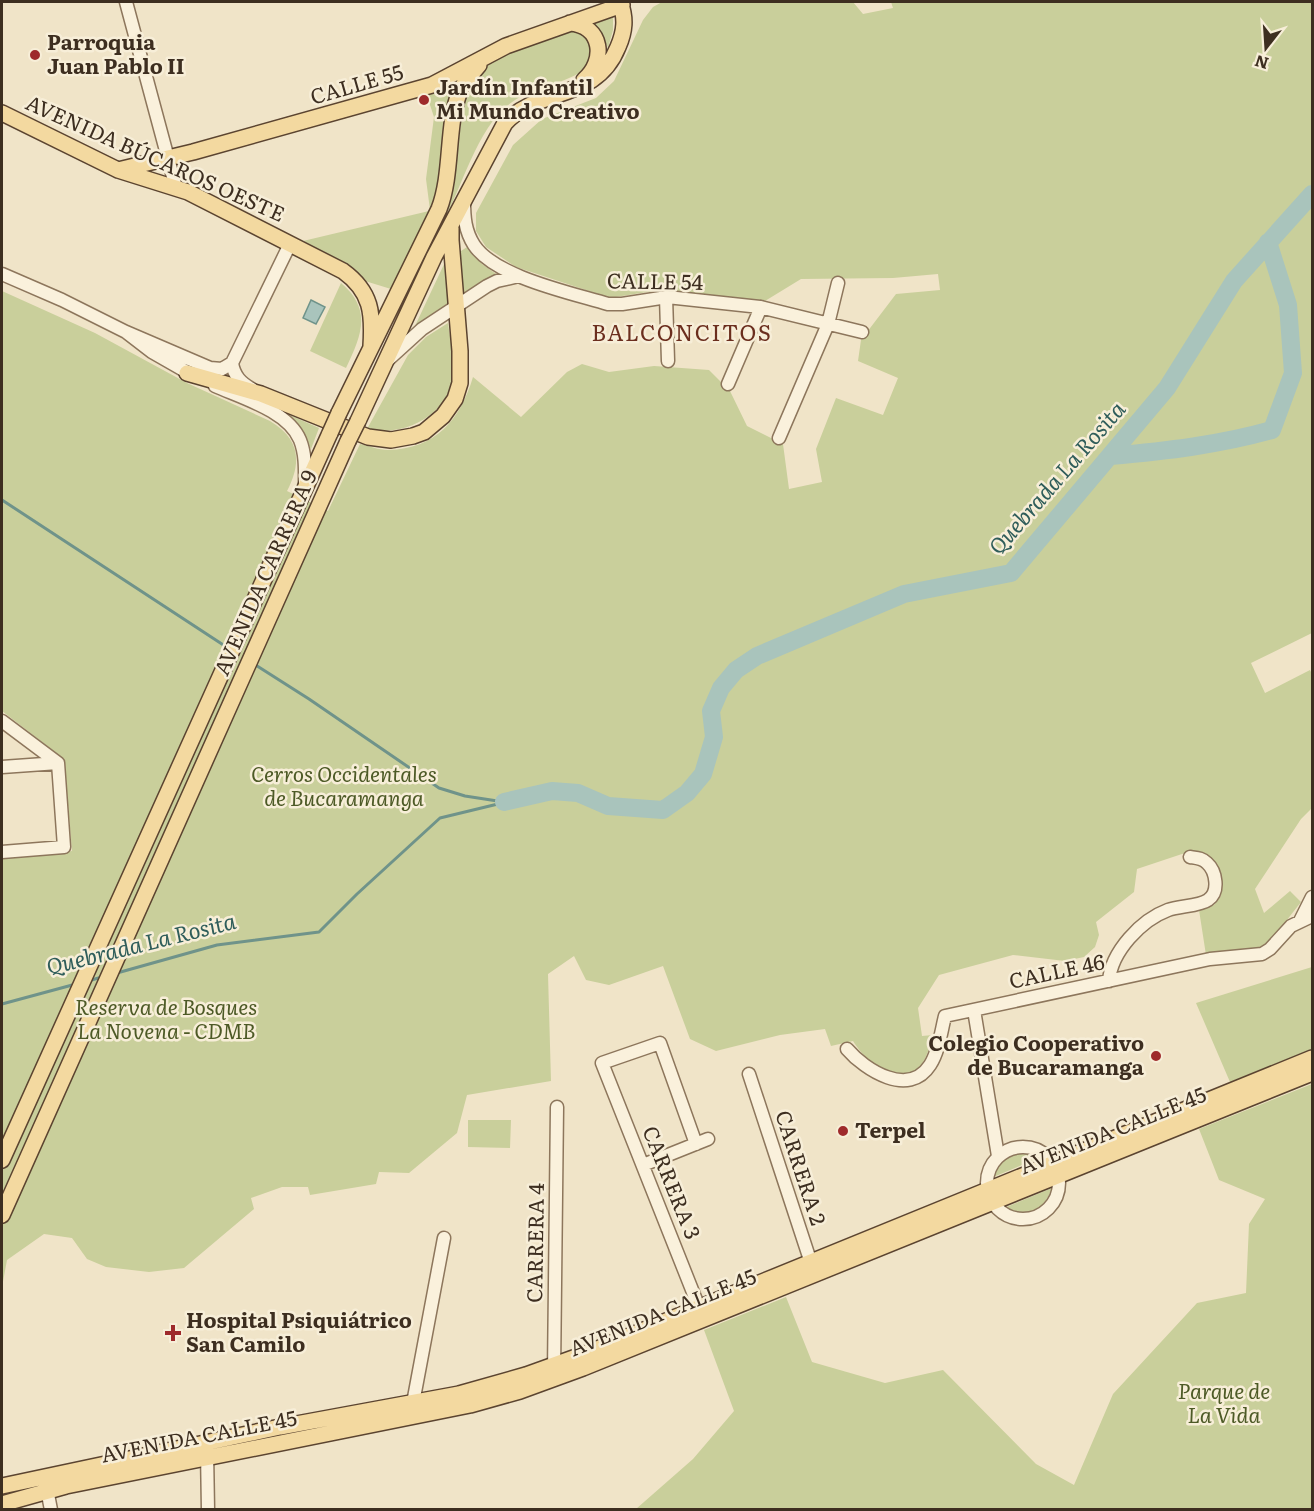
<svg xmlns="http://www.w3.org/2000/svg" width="1314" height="1511" font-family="Literata,serif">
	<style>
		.green { fill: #c9cf9b }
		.water { fill: #a9c4bc; stroke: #6f938a; stroke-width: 1.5 }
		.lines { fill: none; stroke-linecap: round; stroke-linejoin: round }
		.stream { stroke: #6f938a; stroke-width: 3 }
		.river { stroke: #a9c4bc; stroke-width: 18 }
		.minor-casing { stroke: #8d765c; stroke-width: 15 }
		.major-casing { stroke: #5b4430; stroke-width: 18 }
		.minor { stroke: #faf1dc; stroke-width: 12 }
		.major { stroke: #f3d9a0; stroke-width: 15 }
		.major-bridge-casing { stroke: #5b4430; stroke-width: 18; stroke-linecap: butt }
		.major-bridge { stroke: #f3d9a0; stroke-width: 15 }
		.poi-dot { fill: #9e2a2b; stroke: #f7eed8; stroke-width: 2 }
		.labels { text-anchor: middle; stroke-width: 5; stroke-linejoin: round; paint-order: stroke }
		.poi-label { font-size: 21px; font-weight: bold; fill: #3d2e20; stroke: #f7eed8; text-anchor: start }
		.street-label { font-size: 21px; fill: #3d2e20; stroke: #f7eed8 }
		.park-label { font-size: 21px; font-style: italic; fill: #4d5a26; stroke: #f7eed8 }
		.neighbourhood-label { font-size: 22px; letter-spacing: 1.5px; fill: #6b2e1e; stroke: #f7eed8 }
		.water-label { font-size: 22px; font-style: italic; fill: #2f5d5a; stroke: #f7eed8 }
	</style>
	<rect width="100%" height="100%" fill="#f0e4c8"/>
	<path class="green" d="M 662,2 L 853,2 L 863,14 L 893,8 L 891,2 L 1312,2 L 1312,633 L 1251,663 L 1265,693 L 1310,670 L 1312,674 L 1312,808 L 1301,819 L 1255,889 L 1264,913 L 1290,891 L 1301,902 L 1268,944 L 1263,948 L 1206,955 L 1199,910 L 1214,905 L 1221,896 L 1221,873 L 1216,864 L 1203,854 L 1188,852 L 1137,869 L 1134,892 L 1096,922 L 1099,935 L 1095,947 L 1084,957 L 1065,961 L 1013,955 L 939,975 L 918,1008 L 922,1036 L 933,1035 C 930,1045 927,1058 921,1065 C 899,1091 865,1061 853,1041 L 831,1046 L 825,1029 L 780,1035 L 716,1051 L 690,1039 L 663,966 L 609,985 L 586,980 L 574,956 L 548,974 L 551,1081 L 467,1095 L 457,1133 L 409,1173 L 379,1172 L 376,1184 L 310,1195 L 308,1187 L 282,1187 L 251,1198 L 254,1209 L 184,1268 L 149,1272 L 106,1267 L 87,1259 L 72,1238 L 44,1234 L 7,1260 L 2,1287 L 2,858 L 72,851 L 64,759 L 2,711 L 2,291 L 95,333 L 187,383 L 270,421 C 300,439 302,462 287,491 L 328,511 L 360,444 C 369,446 379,450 388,450 C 436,449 460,420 473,377 L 521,417 L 567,372 L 582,364 L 609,372 L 654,366 L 709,370 L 730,391 L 747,426 L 783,444 L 789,489 L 822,482 L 816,449 L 836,398 L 883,415 L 898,378 L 858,361 L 861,340 L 896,294 L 940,290 L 938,274 L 893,278 L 801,279 L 765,301 L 659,290 L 610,298 L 516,267 L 486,247 L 476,231 L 476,213 L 513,145 L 542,119 L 596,98 L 614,81 L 643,20 L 653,7 Z
		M 613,16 L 613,30 L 608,48 L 602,33 L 593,23 Z
		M 570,31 C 594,35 592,50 587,68 C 565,84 538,86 515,100 C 477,124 464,185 442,223 L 449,203 L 464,105 L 472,83 L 478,73 L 500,56 Z
		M 449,86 L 454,86 L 445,117 L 437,188 L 430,210 L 426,179 L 434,117 L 427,96 Z
		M 429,211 L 391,289 L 365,281 L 353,269 L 339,260 L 303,241 Z
		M 467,247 L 482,264 L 499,276 L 463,296 L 458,253 Z
		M 446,260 L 450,305 L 415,326 Z
		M 341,283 C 373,310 361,336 346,368 L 310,351 Z
		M 448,323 C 450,340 456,360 453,378 C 446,417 403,437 367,429 L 408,355 L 426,337 Z
		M 249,397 L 319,428 L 311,449 L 302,433 Z
		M 1312,967 L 1312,1049 L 1230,1082 L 1196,1003 Z
		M 1312,1084 L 1312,1509 L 636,1509 L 693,1459 L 734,1411 L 704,1330 L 786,1297 L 812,1362 L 885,1383 L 943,1370 L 1036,1464 L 1074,1485 L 1113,1394 L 1197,1303 L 1246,1293 L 1249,1224 L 1265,1199 L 1219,1180 L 1199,1129 Z
		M 468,1120 L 511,1120 L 510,1148 L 468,1147 Z
		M 1014,1152 L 1028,1152 L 1039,1158 L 991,1178 C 994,1164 1002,1158 1014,1152 Z
		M 1052,1188 C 1044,1210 1025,1223 1004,1208 Z"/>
	<path class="water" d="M 311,300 L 325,307 L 316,324 L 303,318 Z"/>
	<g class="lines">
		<path class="stream" d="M 2,500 L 228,648
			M 254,664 L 309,699 L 439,788 L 465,796 L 504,802
			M 117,973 L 217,945 L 319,932 L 357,894 L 440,818 L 502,803
			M 88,981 L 102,977
			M 2,1004 L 76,984"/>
		<path class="river" d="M 1110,456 C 1166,451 1219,445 1272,430 L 1293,373 L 1288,305 L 1268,242
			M 504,802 L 552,791 L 578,793 L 608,806 L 663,810 L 687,793 L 703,774 L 714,737 L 711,711 L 721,688 L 736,670 L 757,656 L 904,594 L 1011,573 L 1167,388 L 1234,281 L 1312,194"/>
		<defs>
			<path id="minor" d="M 126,2 L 176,188
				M 464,201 C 464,217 465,231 474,245 C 495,277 572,293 608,304 L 622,304 L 667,297 L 760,307 L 862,332
				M 2,274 L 62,300 L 126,332 L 210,368 L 222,369 L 232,363
				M 666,297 L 668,361
				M 126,332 L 152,352 L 194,376
				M 389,359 L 422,329 L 487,286 L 497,281 L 519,276
				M 728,384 L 761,307
				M 215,386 C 242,398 288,411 300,440 C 306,455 305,471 305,487
				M 252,389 C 241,383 234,376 232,363 L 290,244
				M 779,438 L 828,324 L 838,283
				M 2,721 L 58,763 L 64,847 L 2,852
				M 2,767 L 58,763
				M 1300,921 L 1312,897
				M 1109,981 C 1111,952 1141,920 1168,910 C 1179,906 1200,906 1208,900 C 1220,892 1216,871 1207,863 C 1202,858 1197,858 1190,857
				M 974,1010 L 998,1156
				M 847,1049 C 865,1070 909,1098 930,1065 C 939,1051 941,1032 945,1016 L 1210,959 L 1262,954 L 1270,949 L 1291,926 L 1312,916
				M 749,1074 L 813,1269
				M 696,1144 L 660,1043 L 602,1063 L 702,1315
				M987 1183a36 36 0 1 1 72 0a36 36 0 1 1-72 0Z
				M 643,1165 L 708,1139
				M 554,1372 L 557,1107
				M 415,1411 L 413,1403 L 444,1238
				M 207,1451 L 208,1510
				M 46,1484 L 51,1510"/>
			<path id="major" d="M 570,23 C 603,26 606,61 584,80
				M 2,113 L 118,170 L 188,192 L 343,271 C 372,292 373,314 371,346
				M 118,170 L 193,152 L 432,85 L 506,46 L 622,5
				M 187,373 L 261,394 L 368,437 L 391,440 L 413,436 L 424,432 L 443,416 L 455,399 L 460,383 L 460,351 L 451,240 L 451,228
				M 339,413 L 439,209 C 453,173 446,125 460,91 C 465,81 472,73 479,65
				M 358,421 L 434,257 L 505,123 C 540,86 596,102 618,47 C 625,31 626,18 620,2
				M 2,1160 L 330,433
				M 2,1215 L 348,441
				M 2,1486 L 280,1427 L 459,1394 L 526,1375 L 590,1352 L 1312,1058
				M 2,1504 L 66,1486 L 470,1405 L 520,1391 L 583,1368 L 1312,1073"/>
		</defs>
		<use href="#minor" class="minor-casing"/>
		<use href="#major" class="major-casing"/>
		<use href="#minor" class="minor"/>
		<use href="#major" class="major"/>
		<defs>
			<path id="major-bridge" d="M 330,433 L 339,413
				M 348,441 L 358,421"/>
		</defs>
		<use href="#major-bridge" class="major-bridge-casing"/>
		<use href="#major-bridge" class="major-bridge"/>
	</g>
	<g class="poi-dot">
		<circle cx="35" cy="55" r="6"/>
		<circle cx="424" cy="100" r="6"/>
		<circle cx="1156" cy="1056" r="6"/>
		<circle cx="843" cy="1131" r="6"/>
		<path d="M170 1324h6v6h6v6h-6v6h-6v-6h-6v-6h6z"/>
	</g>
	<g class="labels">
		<g class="poi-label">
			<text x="47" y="50">Parroquia<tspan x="47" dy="24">Juan Pablo II</tspan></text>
			<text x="436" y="95">Jardín Infantil<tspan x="436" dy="24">Mi Mundo Creativo</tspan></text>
			<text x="1144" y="1051" text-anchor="end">Colegio Cooperativo<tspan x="1144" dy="24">de Bucaramanga</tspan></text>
			<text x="855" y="1138">Terpel</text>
			<text x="186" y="1328">Hospital Psiquiátrico<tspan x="186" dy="24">San Camilo</tspan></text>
		</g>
		<g class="street-label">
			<text transform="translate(357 85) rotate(-16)" y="7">CALLE 55</text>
			<text transform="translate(155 159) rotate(24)" y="7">AVENIDA BÚCAROS OESTE</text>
			<text transform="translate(655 282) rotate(1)" y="7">CALLE 54</text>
			<text transform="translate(266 573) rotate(-66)" y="7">AVENIDA CARRERA 9</text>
			<text transform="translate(1057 972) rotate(-12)" y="7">CALLE 46</text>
			<text transform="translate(1113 1131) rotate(-22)" y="7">AVENIDA CALLE 45</text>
			<text transform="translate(800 1168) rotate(72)" y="7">CARRERA 2</text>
			<text transform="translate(671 1183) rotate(68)" y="7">CARRERA 3</text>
			<text transform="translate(536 1243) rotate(-89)" y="7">CARRERA 4</text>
			<text transform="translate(663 1313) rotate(-22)" y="7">AVENIDA CALLE 45</text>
			<text transform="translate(199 1437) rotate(-11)" y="7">AVENIDA CALLE 45</text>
		</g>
		<g class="park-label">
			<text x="344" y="782">Cerros Occidentales<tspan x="344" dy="24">de Bucaramanga</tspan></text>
			<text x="166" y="1015">Reserva de Bosques<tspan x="166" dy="24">La Novena - CDMB</tspan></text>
			<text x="1224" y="1399">Parque de<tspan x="1224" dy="24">La Vida</tspan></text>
		</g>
		<g class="neighbourhood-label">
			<text x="682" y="341">BALCONCITOS</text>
		</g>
		<g class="water-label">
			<text transform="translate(1057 478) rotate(-49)" y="8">Quebrada La Rosita</text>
			<text transform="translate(141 944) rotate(-14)" y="8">Quebrada La Rosita</text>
		</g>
	</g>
	<rect width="1314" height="1511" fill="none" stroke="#3d2e20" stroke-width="6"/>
	<g transform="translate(1266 48) rotate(197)" stroke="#f7eed8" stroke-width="4.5" paint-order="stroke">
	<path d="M0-4.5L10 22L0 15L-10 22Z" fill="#3d2e20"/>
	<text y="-9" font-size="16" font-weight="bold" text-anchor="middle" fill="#3d2e20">N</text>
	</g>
</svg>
